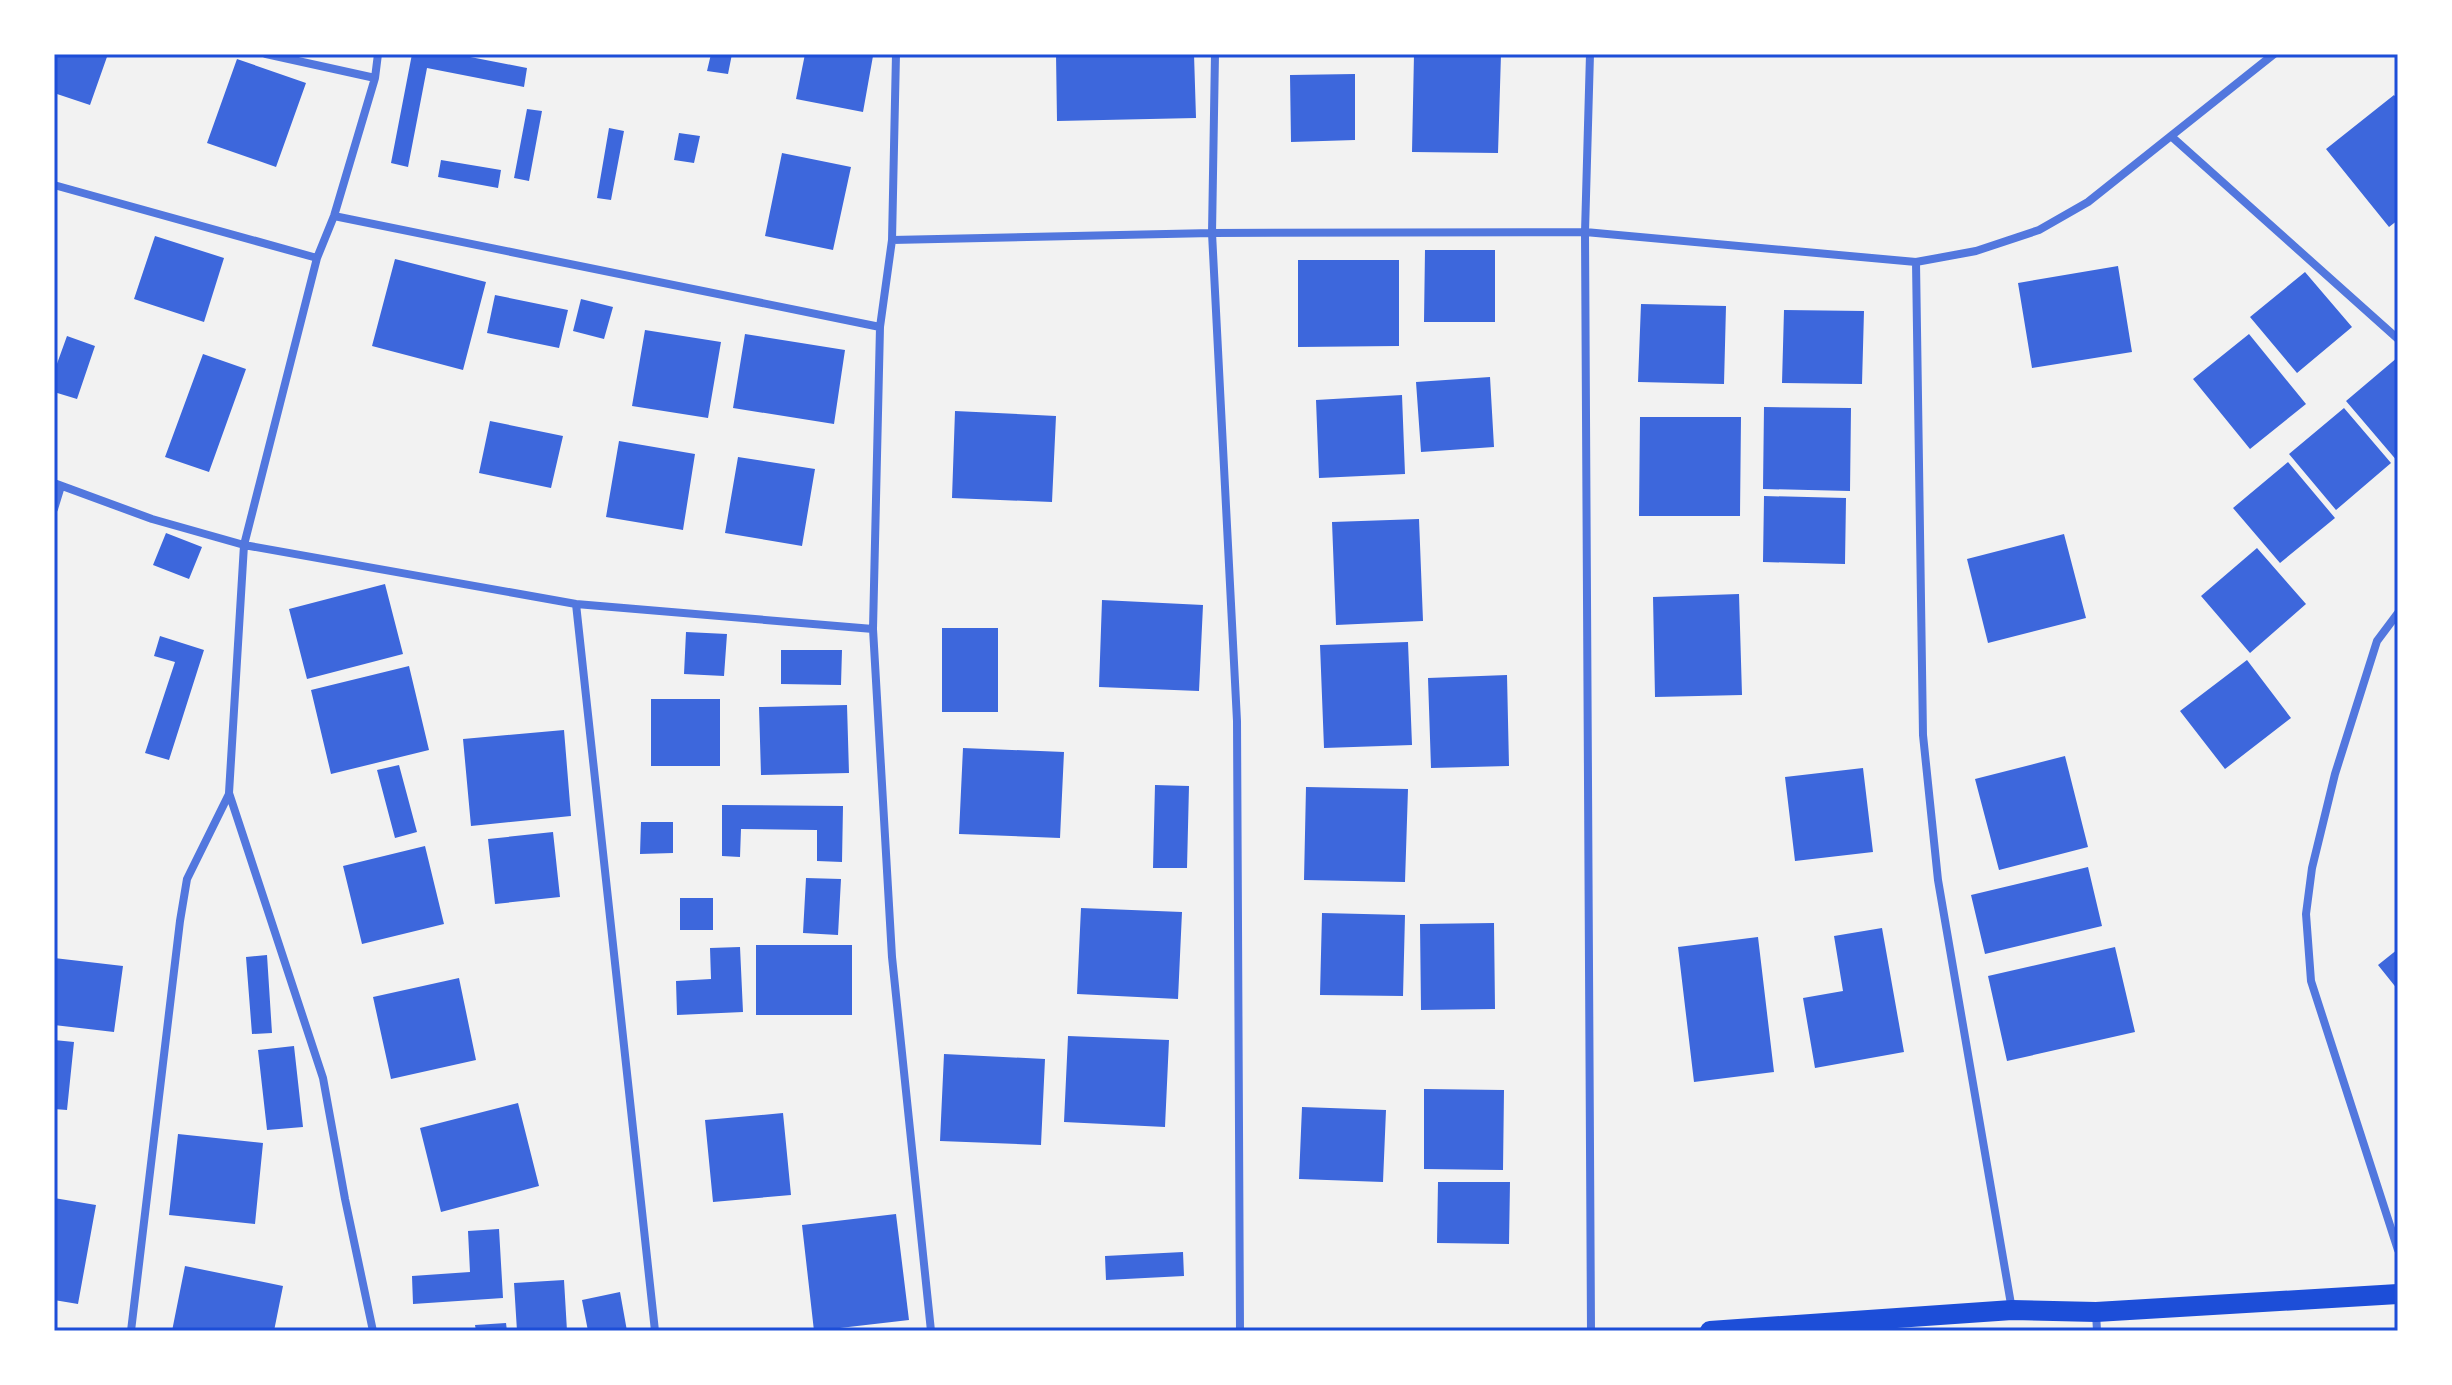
<svg xmlns="http://www.w3.org/2000/svg" width="2452" height="1385" font-family="'Roboto Condensed',sans-serif">
	<style>
		.building { fill: #3d67dc }
		.lines { fill: none; stroke-linecap: round; stroke-linejoin: round }
		.minor { stroke: #5277de; stroke-width: 8 }
		.primary { stroke: #1d4ed8; stroke-width: 20 }
		.neatline { fill: none; stroke: #1d4ed8; stroke-width: 3 }
	</style>
	<rect width="100%" height="100%" fill="#f2f2f2"/>
	<path class="building" d="M 54,54 L 108,54 L 90,105 L 54,93 Z
		M 412,54 L 455,54 L 527,68 L 524,87 L 427,68 L 408,167 L 391,163 Z
		M 711,54 L 732,54 L 728,74 L 707,71 Z
		M 805,54 L 861,54 L 873,56 L 863,112 L 796,99 Z
		M 1056,54 L 1194,54 L 1196,118 L 1057,121 Z
		M 1414,54 L 1501,54 L 1498,153 L 1412,152 Z
		M 237,59 L 306,83 L 276,167 L 207,143 Z
		M 1355,74 L 1355,140 L 1291,142 L 1290,75 Z
		M 2394,95 L 2398,100 L 2398,220 L 2389,227 L 2326,149 Z
		M 527,109 L 542,111 L 529,181 L 514,178 Z
		M 609,128 L 624,131 L 611,200 L 597,198 Z
		M 679,133 L 700,136 L 694,163 L 674,160 Z
		M 782,153 L 851,167 L 833,250 L 765,236 Z
		M 441,160 L 501,170 L 498,188 L 438,177 Z
		M 155,236 L 224,258 L 204,322 L 134,299 Z
		M 1425,250 L 1495,250 L 1495,322 L 1424,322 Z
		M 395,259 L 486,282 L 463,370 L 372,346 Z
		M 1298,260 L 1399,260 L 1399,346 L 1298,347 Z
		M 2118,266 L 2132,352 L 2032,368 L 2018,283 Z
		M 2305,272 L 2352,327 L 2297,373 L 2250,317 Z
		M 495,295 L 568,310 L 559,348 L 487,333 Z
		M 581,299 L 613,307 L 604,339 L 573,331 Z
		M 1641,304 L 1726,306 L 1724,384 L 1638,382 Z
		M 1784,310 L 1864,311 L 1862,384 L 1782,383 Z
		M 645,330 L 721,342 L 708,418 L 632,406 Z
		M 745,334 L 845,350 L 834,424 L 733,408 Z
		M 2249,334 L 2306,404 L 2250,449 L 2193,379 Z
		M 67,336 L 95,346 L 77,399 L 54,392 L 54,372 Z
		M 203,354 L 246,369 L 209,472 L 165,457 Z
		M 2398,357 L 2398,462 L 2346,401 Z
		M 1490,377 L 1494,447 L 1421,452 L 1416,382 Z
		M 1402,395 L 1405,474 L 1319,478 L 1316,400 Z
		M 1764,407 L 1851,408 L 1850,491 L 1763,489 Z
		M 2344,408 L 2391,463 L 2336,510 L 2289,454 Z
		M 955,411 L 1056,416 L 1052,502 L 952,498 Z
		M 1640,417 L 1741,417 L 1740,516 L 1639,516 Z
		M 490,421 L 563,436 L 551,488 L 479,473 Z
		M 619,441 L 695,454 L 683,530 L 606,517 Z
		M 738,457 L 815,469 L 802,546 L 725,533 Z
		M 2288,462 L 2335,518 L 2280,563 L 2233,508 Z
		M 1764,496 L 1846,498 L 1845,564 L 1763,562 Z
		M 1419,519 L 1423,621 L 1336,625 L 1332,522 Z
		M 166,533 L 202,547 L 189,579 L 153,565 Z
		M 2064,534 L 2086,618 L 1988,643 L 1967,559 Z
		M 2257,548 L 2306,604 L 2250,653 L 2201,596 Z
		M 385,584 L 403,654 L 307,679 L 289,609 Z
		M 1739,594 L 1742,695 L 1655,697 L 1653,597 Z
		M 1102,600 L 1203,605 L 1199,691 L 1099,687 Z
		M 942,628 L 998,628 L 998,712 L 942,712 Z
		M 686,632 L 727,634 L 724,676 L 684,674 Z
		M 160,636 L 204,650 L 169,760 L 145,753 L 175,662 L 154,656 Z
		M 1408,642 L 1412,745 L 1324,748 L 1320,645 Z
		M 781,650 L 842,650 L 841,685 L 781,684 Z
		M 2247,660 L 2291,718 L 2225,769 L 2180,711 Z
		M 409,666 L 429,750 L 331,774 L 311,690 Z
		M 1507,675 L 1509,766 L 1431,768 L 1428,678 Z
		M 651,699 L 720,699 L 720,766 L 651,766 Z
		M 847,705 L 849,773 L 761,775 L 759,707 Z
		M 564,730 L 571,816 L 471,826 L 463,739 Z
		M 963,748 L 1064,752 L 1060,838 L 959,834 Z
		M 2065,756 L 2088,847 L 1999,870 L 1975,779 Z
		M 399,765 L 417,832 L 395,838 L 377,770 Z
		M 1863,768 L 1873,852 L 1795,861 L 1785,777 Z
		M 1155,785 L 1189,786 L 1187,868 L 1153,868 Z
		M 1306,787 L 1408,789 L 1405,882 L 1304,880 Z
		M 722,805 L 843,806 L 842,862 L 817,861 L 817,830 L 741,829 L 740,857 L 722,856 Z
		M 641,822 L 673,822 L 673,853 L 640,854 Z
		M 553,832 L 560,897 L 495,904 L 488,839 Z
		M 425,846 L 444,924 L 362,944 L 343,866 Z
		M 2088,867 L 2102,926 L 1985,954 L 1971,895 Z
		M 806,878 L 841,879 L 838,935 L 803,933 Z
		M 680,898 L 713,898 L 713,930 L 680,930 Z
		M 1081,908 L 1182,912 L 1178,999 L 1077,994 Z
		M 1322,913 L 1405,915 L 1403,996 L 1320,995 Z
		M 1494,923 L 1495,1009 L 1421,1010 L 1420,924 Z
		M 1882,928 L 1904,1052 L 1815,1068 L 1803,998 L 1843,991 L 1834,936 Z
		M 1758,937 L 1774,1072 L 1694,1082 L 1678,947 Z
		M 756,945 L 852,945 L 852,1015 L 756,1015 Z
		M 740,947 L 743,1012 L 677,1015 L 676,981 L 711,979 L 710,948 Z
		M 2115,947 L 2135,1032 L 2007,1061 L 1988,976 Z
		M 2398,949 L 2398,990 L 2378,965 Z
		M 267,955 L 272,1033 L 252,1034 L 246,957 Z
		M 54,958 L 123,966 L 114,1032 L 54,1025 Z
		M 459,978 L 476,1060 L 391,1079 L 373,997 Z
		M 1068,1036 L 1169,1040 L 1165,1127 L 1064,1122 Z
		M 54,1040 L 74,1042 L 67,1110 L 54,1109 Z
		M 294,1046 L 303,1127 L 267,1130 L 258,1050 Z
		M 944,1054 L 1045,1059 L 1041,1145 L 940,1141 Z
		M 1424,1089 L 1504,1090 L 1503,1170 L 1424,1169 Z
		M 518,1103 L 539,1186 L 441,1212 L 420,1128 Z
		M 1302,1107 L 1386,1110 L 1383,1182 L 1299,1179 Z
		M 783,1113 L 791,1195 L 713,1202 L 705,1120 Z
		M 178,1134 L 263,1143 L 255,1224 L 169,1215 Z
		M 1438,1182 L 1510,1182 L 1509,1244 L 1437,1243 Z
		M 54,1198 L 96,1205 L 78,1304 L 54,1300 Z
		M 896,1214 L 909,1320 L 814,1331 L 802,1225 Z
		M 499,1229 L 503,1298 L 413,1304 L 412,1276 L 470,1272 L 468,1231 Z
		M 1183,1252 L 1184,1276 L 1106,1280 L 1105,1256 Z
		M 185,1266 L 283,1286 L 274,1331 L 172,1331 Z
		M 564,1280 L 567,1331 L 517,1331 L 514,1283 Z
		M 620,1292 L 627,1331 L 588,1331 L 582,1300 Z
		M 506,1323 L 507,1331 L 476,1331 L 475,1325 Z"/>
	<g class="lines">
		<path class="minor" d="M 266,54 L 375,78
			M 896,54 L 892,240 L 880,327 L 873,629 L 892,957 L 931,1331
			M 1215,54 L 1212,233 L 1237,721 L 1240,1331
			M 1590,54 L 1585,232 L 1591,1331
			M 2172,137 L 2398,339
			M 54,185 L 317,258
			M 334,216 L 880,327
			M 892,240 L 1212,233 L 1585,232 L 1916,262 L 1976,251 L 2039,230 L 2088,202 L 2274,54
			M 1916,262 L 1923,735 L 1938,880 L 2012,1310
			M 54,483 L 152,519 L 244,545 L 576,604 L 873,629
			M 54,509 L 61,486
			M 576,604 L 655,1331
			M 2398,613 L 2377,641 L 2335,774 L 2312,868 L 2306,914 L 2311,981 L 2398,1250
			M 2096,1313 L 2097,1331
			M 131,1331 L 180,921 L 187,879 L 229,794
			M 373,1331 L 345,1199 L 323,1078 L 229,793 L 244,545 L 317,258 L 334,216 L 375,78 L 378,54"/>
		<path class="primary" d="M 1710,1331 L 2012,1310 L 2096,1312 L 2398,1294"/>
	</g>
	<rect width="2452" height="1385" fill="none" stroke="#ffffff" stroke-width="112"/>
	<rect x="56" y="56" width="2340" height="1273" class="neatline"/>
</svg>
